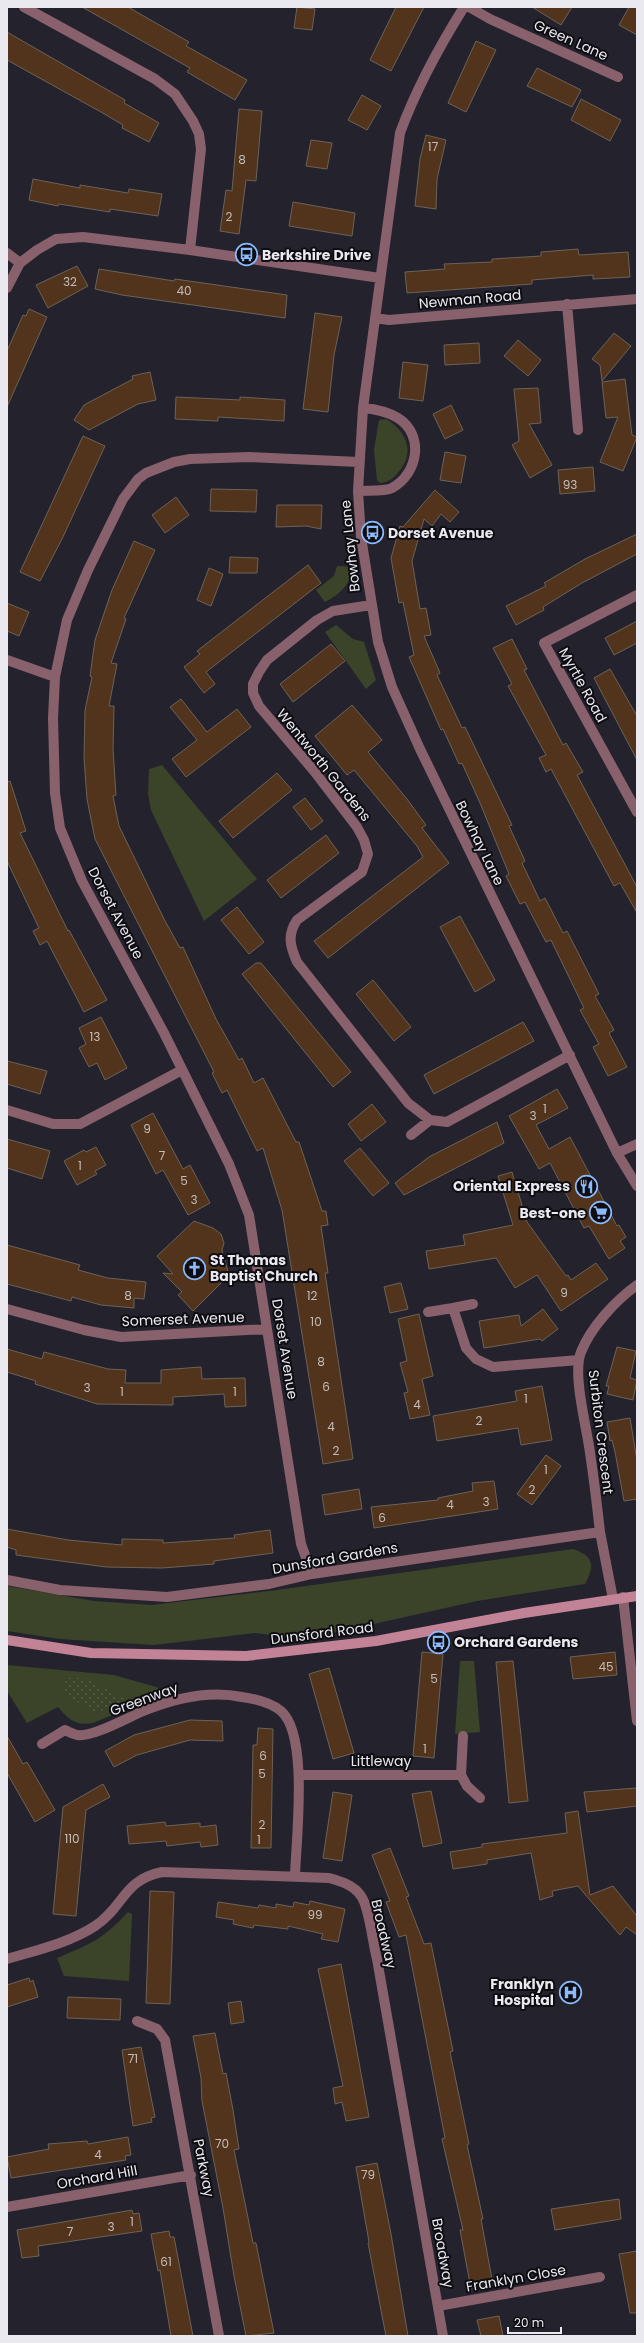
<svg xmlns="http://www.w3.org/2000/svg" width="644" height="2343" font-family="Poppins,sans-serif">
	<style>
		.green { fill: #3b4429 }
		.park { fill: url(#park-dots) }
		.building { fill: #51341b; stroke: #6c6259 }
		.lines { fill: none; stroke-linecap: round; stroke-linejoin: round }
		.minor { stroke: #88616c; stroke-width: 10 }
		.secondary { stroke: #c18395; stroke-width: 10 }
		.labels { text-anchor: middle; stroke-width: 4; stroke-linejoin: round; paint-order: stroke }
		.number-label { font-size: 12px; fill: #c4bcbb }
		.street-label { font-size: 14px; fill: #eae9f0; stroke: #0e0d12 }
		.poi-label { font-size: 14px; font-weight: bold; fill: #eae9f0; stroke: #0e0d12; text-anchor: start }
	</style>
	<defs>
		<pattern id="park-dots" width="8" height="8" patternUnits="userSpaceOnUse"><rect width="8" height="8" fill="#3b4429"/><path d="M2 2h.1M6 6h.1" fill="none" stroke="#585f48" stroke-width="1.8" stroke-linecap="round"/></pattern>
	</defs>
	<rect width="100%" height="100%" fill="#24232d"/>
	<path class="green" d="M 386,419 C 405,430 415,450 401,469 C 395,477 390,482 380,483 L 377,480 L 374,450 L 379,420 Z
		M 337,566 L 354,567 C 349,585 342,593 325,602 L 316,590 L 334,576 Z
		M 336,625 L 353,639 L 364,642 L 376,680 L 366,689 L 325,632 Z
		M 162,765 L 257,879 L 204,921 L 151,810 L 148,794 L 149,769 Z
		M 573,1549 C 594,1556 595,1566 585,1584 L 477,1601 L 324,1635 L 294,1638 L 255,1633 L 154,1645 L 60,1639 L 7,1631 L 7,1586 L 94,1601 L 152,1605 L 277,1590 Z
		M 460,1661 L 474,1661 L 480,1732 L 455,1734 Z
		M 7,1665 L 114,1675 L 170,1691 L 93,1723 C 76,1726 69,1720 58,1707 L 27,1723 L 7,1691 Z
		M 128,1912 L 132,1914 L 129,1981 L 64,1976 L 57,1958 C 91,1944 103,1939 128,1912 Z"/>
	<path class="park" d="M 66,1678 L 85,1678 L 125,1699 L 97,1713 L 65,1695 Z"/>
	<path class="building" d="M 82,7 L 128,7 L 189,42 L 186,46 L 247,80 L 235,100 L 187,72 L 190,68 Z
		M 297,7 L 315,9 L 312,30 L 294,28 Z
		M 396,7 L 424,7 L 391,71 L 370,60 Z
		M 532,7 L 572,7 L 561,25 Z
		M 629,7 L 637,7 L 637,35 L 619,25 Z
		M 7,32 L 125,100 L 124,103 L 159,123 L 149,142 L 122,128 L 123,125 L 101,112 L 7,60 Z
		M 476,41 L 496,50 L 466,112 L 448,103 Z
		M 537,68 L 581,90 L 572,107 L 527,86 Z
		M 362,95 L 381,106 L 367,130 L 348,120 Z
		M 581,99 L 621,120 L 610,141 L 571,120 Z
		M 239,109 L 262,111 L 256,181 L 246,180 L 239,234 L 220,231 L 226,190 L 232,191 Z
		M 426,135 L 446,140 L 437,179 L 436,209 L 415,206 L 420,159 Z
		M 311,140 L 332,143 L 327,169 L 306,166 Z
		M 33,179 L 80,188 L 80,185 L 128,193 L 129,189 L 162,194 L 158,216 L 110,209 L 110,212 L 59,204 L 58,206 L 29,200 Z
		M 293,202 L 355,213 L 352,236 L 289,226 Z
		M 578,249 L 579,255 L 628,252 L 630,277 L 593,279 L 593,275 L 532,280 L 532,284 L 407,293 L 405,272 L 445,269 L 444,264 L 492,262 L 492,259 L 541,256 L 541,252 Z
		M 77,266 L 88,286 L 48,308 L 36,285 Z
		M 99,269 L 174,281 L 175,279 L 287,295 L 285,318 L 122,295 L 95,289 Z
		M 29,309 L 47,317 L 7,407 L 7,351 L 23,315 L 26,316 Z
		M 315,313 L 342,317 L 334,355 L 328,412 L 303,409 Z
		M 614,333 L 631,346 L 602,381 L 600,365 L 592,359 Z
		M 518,340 L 541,360 L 528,376 L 504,356 Z
		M 479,343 L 480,363 L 445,365 L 444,345 Z
		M 403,362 L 428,365 L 423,401 L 399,398 Z
		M 150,372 L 156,400 L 138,404 L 89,430 L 74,420 L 84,405 L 133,379 L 132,376 Z
		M 625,379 L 632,435 L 637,437 L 623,471 L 600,462 L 618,417 L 606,418 L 602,382 Z
		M 538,388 L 541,423 L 529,424 L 552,465 L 530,478 L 512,445 L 519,441 L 514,389 Z
		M 176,397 L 240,400 L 240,397 L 285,400 L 284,421 L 218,417 L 218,421 L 175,419 Z
		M 451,405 L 463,430 L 445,439 L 433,414 Z
		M 83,436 L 105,446 L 62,539 L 40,581 L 20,572 Z
		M 445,452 L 466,456 L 461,483 L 440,480 Z
		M 593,467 L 595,491 L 560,494 L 558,470 Z
		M 211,489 L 257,490 L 256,512 L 210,511 Z
		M 435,490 L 459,512 L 450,522 L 441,514 L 432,526 L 424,519 L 412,561 L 420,609 L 426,608 L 431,635 L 424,636 L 440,673 L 437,675 L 462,728 L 465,727 L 512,825 L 509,826 L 525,861 L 522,863 L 540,901 L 545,898 L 563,933 L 567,931 L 599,994 L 595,996 L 614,1030 L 609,1033 L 627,1067 L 608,1076 L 593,1047 L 599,1044 L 580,1010 L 584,1008 L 551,940 L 546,942 L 525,902 L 520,904 L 506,876 L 509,874 L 480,803 L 462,763 L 459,764 L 443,729 L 441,730 L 409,657 L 414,655 L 403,602 L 399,603 L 391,558 L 400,526 L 403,527 Z
		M 176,497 L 189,515 L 165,533 L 152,515 Z
		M 277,505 L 322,505 L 321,529 L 306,526 L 276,527 Z
		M 637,534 L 637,554 L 582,583 L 543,607 L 544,610 L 516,625 L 506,606 L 546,586 L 544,583 L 585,559 Z
		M 134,541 L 155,550 L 124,618 L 126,619 L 111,663 L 117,664 L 109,706 L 114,706 L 113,749 L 116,795 L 113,796 L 119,826 L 164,919 L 180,948 L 183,947 L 216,1019 L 239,1060 L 242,1058 L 254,1083 L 263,1078 L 296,1142 L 299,1142 L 322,1211 L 326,1211 L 328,1225 L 321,1226 L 328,1273 L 325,1273 L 353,1459 L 323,1464 L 282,1210 L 263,1148 L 257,1151 L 227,1090 L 222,1093 L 212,1073 L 214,1072 L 95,839 L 87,799 L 84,758 L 85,710 L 92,677 L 90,676 L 95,640 L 112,590 Z
		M 230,557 L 258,558 L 257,573 L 229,573 Z
		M 308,565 L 321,583 L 206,672 L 215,684 L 204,693 L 184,667 L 200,654 L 197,651 Z
		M 209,568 L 223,574 L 211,606 L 197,600 Z
		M 7,603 L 29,612 L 19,636 L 7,631 Z
		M 637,621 L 637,643 L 614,655 L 605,638 Z
		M 512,639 L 527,669 L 524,670 L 563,745 L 566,743 L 583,772 L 577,775 L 637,887 L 636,911 L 620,883 L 614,886 L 551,769 L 546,772 L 539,758 L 546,755 L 508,686 L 512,684 L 493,648 Z
		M 331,644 L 345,661 L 293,702 L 280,684 Z
		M 610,669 L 637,716 L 637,760 L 594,678 Z
		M 181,699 L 207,732 L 237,709 L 251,727 L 186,777 L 172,759 L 197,740 L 170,707 Z
		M 352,705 L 382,740 L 368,752 L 407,799 L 426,825 L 422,828 L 449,863 L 328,958 L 314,941 L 423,857 L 417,846 L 354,770 L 347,775 L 315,736 Z
		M 277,773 L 292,790 L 233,838 L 219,821 Z
		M 10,781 L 26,831 L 20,833 L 68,931 L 69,930 L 107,1000 L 84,1012 L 47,941 L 40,945 L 33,931 L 39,928 L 7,861 L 7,782 Z
		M 305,798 L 323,821 L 311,830 L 293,807 Z
		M 326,835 L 339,853 L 281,898 L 267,880 Z
		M 237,907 L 264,942 L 249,954 L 221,920 Z
		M 460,916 L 495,980 L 475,992 L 440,927 Z
		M 256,963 L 261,963 L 351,1072 L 333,1087 L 242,974 Z
		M 373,980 L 411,1027 L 394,1041 L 356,994 Z
		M 101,1017 L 127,1068 L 105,1080 L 97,1063 L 89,1067 L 79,1048 L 86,1044 L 79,1028 Z
		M 523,1022 L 534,1041 L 434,1094 L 424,1075 Z
		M 7,1061 L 47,1071 L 40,1094 L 7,1084 Z
		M 557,1089 L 568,1108 L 536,1125 L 549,1149 L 570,1137 L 617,1226 L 619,1225 L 626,1237 L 620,1241 L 625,1248 L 609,1259 L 589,1226 L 584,1228 L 550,1163 L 539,1169 L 509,1116 Z
		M 372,1104 L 386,1122 L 361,1141 L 348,1124 Z
		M 153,1113 L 183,1169 L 190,1165 L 210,1203 L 188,1215 L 163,1170 L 156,1174 L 131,1125 Z
		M 497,1122 L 504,1143 L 404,1195 L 395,1183 L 429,1157 Z
		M 7,1139 L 50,1151 L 42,1179 L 7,1168 Z
		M 96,1147 L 106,1165 L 95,1171 L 97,1174 L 77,1185 L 64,1161 L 84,1150 L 86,1152 Z
		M 360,1148 L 389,1183 L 373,1196 L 344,1161 Z
		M 512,1172 L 527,1222 L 566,1276 L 568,1275 L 571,1280 L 596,1263 L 608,1279 L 561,1311 L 537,1275 L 515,1288 L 496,1258 L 429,1269 L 426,1251 L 465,1245 L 463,1235 L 513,1225 L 498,1176 Z
		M 194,1221 L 213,1228 L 221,1234 L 224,1243 L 222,1250 L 229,1275 L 193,1311 L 178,1295 L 182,1292 L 163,1273 L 173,1274 L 157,1256 Z
		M 7,1245 L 80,1265 L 78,1270 L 108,1278 L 146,1282 L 144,1299 L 134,1298 L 134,1308 L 101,1305 L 72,1297 L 71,1301 L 7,1284 Z
		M 399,1283 L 401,1283 L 408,1309 L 390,1313 L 384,1287 Z
		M 543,1309 L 558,1329 L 542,1341 L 540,1339 L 484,1348 L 479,1321 L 519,1315 L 521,1326 Z
		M 419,1314 L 433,1376 L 422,1379 L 430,1415 L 410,1419 L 404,1393 L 408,1392 L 400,1363 L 407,1361 L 398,1319 Z
		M 617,1347 L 636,1351 L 630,1378 L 637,1380 L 633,1400 L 607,1394 L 609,1386 L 606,1386 Z
		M 7,1349 L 42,1359 L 44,1352 L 108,1369 L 126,1370 L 125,1383 L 161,1383 L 161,1370 L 201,1367 L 202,1379 L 245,1378 L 246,1406 L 225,1407 L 224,1394 L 173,1397 L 173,1405 L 97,1404 L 35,1384 L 36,1381 L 7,1372 Z
		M 542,1386 L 552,1440 L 521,1445 L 518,1428 L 437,1441 L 433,1416 L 517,1401 L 515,1391 Z
		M 630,1418 L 637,1461 L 637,1499 L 624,1501 L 615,1452 L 612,1440 L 610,1441 L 607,1422 Z
		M 546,1455 L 561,1466 L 532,1505 L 517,1494 Z
		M 494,1481 L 498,1509 L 374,1528 L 371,1507 L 438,1500 L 438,1498 L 473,1491 L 472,1483 Z
		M 359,1489 L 362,1509 L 325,1515 L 322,1495 Z
		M 7,1529 L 68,1540 L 122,1545 L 122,1539 L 163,1540 L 163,1543 L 235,1538 L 234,1535 L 270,1530 L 273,1553 L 214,1561 L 214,1564 L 162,1568 L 106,1567 L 16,1555 L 16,1550 L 7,1547 Z
		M 422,1652 L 443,1654 L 434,1758 L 413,1756 Z
		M 615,1652 L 617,1675 L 573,1679 L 570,1657 Z
		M 513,1661 L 528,1801 L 509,1803 L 496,1662 Z
		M 329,1668 L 354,1753 L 333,1759 L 309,1674 Z
		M 190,1720 L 222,1721 L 223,1741 L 190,1740 L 137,1755 L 114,1767 L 105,1751 L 134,1735 Z
		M 258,1728 L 273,1729 L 271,1848 L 251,1848 L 253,1745 L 257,1745 Z
		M 7,1736 L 23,1764 L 27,1762 L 55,1810 L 35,1822 L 7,1773 Z
		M 103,1784 L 110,1797 L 86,1810 L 76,1916 L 53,1914 L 63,1807 Z
		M 637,1788 L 637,1806 L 587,1812 L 584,1792 Z
		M 431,1791 L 442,1843 L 423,1847 L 412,1794 Z
		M 333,1792 L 352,1795 L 342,1861 L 323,1858 Z
		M 578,1811 L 590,1895 L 613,1886 L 637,1916 L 637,1935 L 626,1927 L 620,1935 L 578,1886 L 552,1891 L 553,1896 L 540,1900 L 531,1853 L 487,1860 L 487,1864 L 453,1869 L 450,1852 L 482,1847 L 482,1844 L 567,1833 L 565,1813 Z
		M 165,1822 L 166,1826 L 200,1823 L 200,1827 L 216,1825 L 218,1845 L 201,1847 L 200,1842 L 167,1846 L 166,1841 L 129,1844 L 127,1826 Z
		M 390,1848 L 409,1896 L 406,1897 L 424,1944 L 431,1943 L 453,2051 L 450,2052 L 469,2144 L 467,2145 L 483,2219 L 481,2219 L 493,2285 L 471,2289 L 460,2230 L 463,2230 L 442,2139 L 445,2138 L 406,1935 L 399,1937 L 386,1902 L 390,1901 L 372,1855 Z
		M 150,1891 L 174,1892 L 170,2004 L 146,2003 Z
		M 310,1901 L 345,1909 L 338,1942 L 321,1939 L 323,1934 L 288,1926 L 288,1929 L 254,1925 L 253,1928 L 233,1924 L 234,1920 L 216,1917 L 218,1902 L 258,1908 L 259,1905 L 276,1908 L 276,1904 L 293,1907 L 294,1902 L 309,1905 Z
		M 341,1964 L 369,2117 L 346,2121 L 342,2102 L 335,2104 L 333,2088 L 343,2086 L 318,1969 Z
		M 29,1978 L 30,1982 L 33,1980 L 38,1997 L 7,2007 L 7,1985 Z
		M 68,1997 L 121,1999 L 120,2020 L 67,2018 Z
		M 241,2001 L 244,2022 L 231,2024 L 228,2003 Z
		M 215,2033 L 223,2074 L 226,2073 L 233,2110 L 239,2149 L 234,2150 L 246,2208 L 253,2243 L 256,2243 L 274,2333 L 246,2336 L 234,2276 L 223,2208 L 202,2101 L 201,2078 L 193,2036 Z
		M 141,2047 L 155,2117 L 151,2118 L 152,2122 L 133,2126 L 122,2050 Z
		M 128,2137 L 131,2155 L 125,2156 L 126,2160 L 11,2178 L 7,2157 L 49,2149 L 48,2144 L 87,2141 L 88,2144 Z
		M 377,2163 L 391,2234 L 408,2336 L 386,2336 L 368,2243 L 369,2242 L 356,2167 Z
		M 619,2199 L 621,2219 L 555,2230 L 551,2209 Z
		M 132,2210 L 133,2214 L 139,2213 L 142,2231 L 38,2246 L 39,2256 L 22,2258 L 17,2230 Z
		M 169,2231 L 170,2237 L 174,2237 L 193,2336 L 171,2336 L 160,2270 L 158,2271 L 151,2234 Z
		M 637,2251 L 637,2313 L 630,2313 L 619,2254 Z
		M 499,2316 L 503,2336 L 481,2336 L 477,2320 Z"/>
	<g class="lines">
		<path class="minor" d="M 24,7 L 155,79 L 175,94 L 193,121 L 199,134 L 201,149 L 190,250
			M 464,7 C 439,47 416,89 400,133 L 363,408 L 358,491 L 361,537 L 378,642 L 392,687 L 420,749 L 617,1153 L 637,1186
			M 469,7 L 490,19 L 618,77
			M 7,253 L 20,263
			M 7,288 L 20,263 L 37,250 L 56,239 L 83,237 L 190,250 L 380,278
			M 567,304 L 578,430
			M 375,318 L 389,320 L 637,299
			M 358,491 C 367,490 384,492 392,488 C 418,474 425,435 398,418 C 388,412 375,409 363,408
			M 637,595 L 544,643 L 637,812
			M 371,605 L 333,611 L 317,620 L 267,660 L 259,672 L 253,684 L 253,693 L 259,706 L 314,771 L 357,827 L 364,840 L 368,854 L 362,872 L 297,920 C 287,935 290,946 297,962 L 408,1103 L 430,1120
			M 7,660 L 55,677
			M 7,1110 L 53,1124 L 80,1124 L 182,1070
			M 411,1135 L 430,1120 L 447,1122 L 570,1055
			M 617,1153 L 637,1144
			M 453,1308 L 473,1304
			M 7,1309 L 84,1330 L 121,1337 L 267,1329
			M 428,1312 L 453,1308 L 466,1348 L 476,1359 L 493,1367 L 579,1360
			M 600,1532 C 597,1505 594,1479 590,1453 C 587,1428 572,1374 581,1352 C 591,1327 615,1301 637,1285
			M 312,1574 L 301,1544 L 249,1215 L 229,1164 L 164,1033 L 82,881 L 60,828 L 55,793 L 53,718 L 55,677 L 67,620 L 88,570 L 123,499 L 138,479 L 146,473 L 174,462 L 190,459 L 249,457 L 359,462
			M 7,1580 L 60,1590 L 167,1597 L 269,1584 L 312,1574 L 600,1532 L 613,1599
			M 623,1597 L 637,1721
			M 42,1744 L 65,1730 C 69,1732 73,1734 77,1735 C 91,1738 127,1718 141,1712 C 172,1699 209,1690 242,1697 C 256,1699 270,1702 281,1711 C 309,1735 296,1840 295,1876
			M 300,1775 L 461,1775 L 463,1736
			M 461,1775 L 467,1786 L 480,1798
			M 7,1959 C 37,1950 69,1943 95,1926 C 124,1907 123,1880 162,1872 L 329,1878 C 340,1881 354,1885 361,1896 C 369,1906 373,1945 377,1959 L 443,2336
			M 137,2021 L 157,2029 L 165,2040 L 219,2336
			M 7,2207 L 191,2175
			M 438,2306 L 600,2277"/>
		<path class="secondary" d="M 7,1640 L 91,1653 L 246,1656 L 376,1641 L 524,1613 L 637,1596"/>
	</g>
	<defs>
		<symbol id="bus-ring" viewBox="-11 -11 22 22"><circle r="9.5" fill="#0e0d12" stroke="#8abafc" stroke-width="1.5"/><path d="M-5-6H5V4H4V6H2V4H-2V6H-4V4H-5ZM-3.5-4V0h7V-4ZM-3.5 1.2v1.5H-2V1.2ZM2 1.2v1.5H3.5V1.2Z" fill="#8abafc"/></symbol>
		<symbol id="restaurant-ring" viewBox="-11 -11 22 22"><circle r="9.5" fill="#0e0d12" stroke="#8abafc" stroke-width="1.5"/><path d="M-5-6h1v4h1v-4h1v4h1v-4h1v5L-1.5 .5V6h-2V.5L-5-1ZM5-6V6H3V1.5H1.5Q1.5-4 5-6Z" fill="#8abafc"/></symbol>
		<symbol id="supermarket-ring" viewBox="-11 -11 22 22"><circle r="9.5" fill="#0e0d12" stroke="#8abafc" stroke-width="1.5"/><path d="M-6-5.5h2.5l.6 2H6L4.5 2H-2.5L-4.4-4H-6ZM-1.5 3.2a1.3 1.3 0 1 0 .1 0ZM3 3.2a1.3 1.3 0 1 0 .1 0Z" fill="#8abafc"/></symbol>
		<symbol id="church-ring" viewBox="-11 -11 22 22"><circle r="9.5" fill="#0e0d12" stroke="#8abafc" stroke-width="1.5"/><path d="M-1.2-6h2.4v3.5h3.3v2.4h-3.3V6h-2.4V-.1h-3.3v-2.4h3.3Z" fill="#8abafc"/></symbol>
		<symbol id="hospital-ring" viewBox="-11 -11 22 22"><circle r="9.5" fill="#0e0d12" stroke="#8abafc" stroke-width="1.5"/><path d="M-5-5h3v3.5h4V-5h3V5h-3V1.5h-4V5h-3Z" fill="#8abafc"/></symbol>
	</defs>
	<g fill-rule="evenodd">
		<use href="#bus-ring" x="234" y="242" width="25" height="25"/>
		<use href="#bus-ring" x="360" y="520" width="25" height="25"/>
		<use href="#restaurant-ring" x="574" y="1174" width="25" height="25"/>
		<use href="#supermarket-ring" x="588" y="1200" width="25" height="25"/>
		<use href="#church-ring" x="182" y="1256" width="25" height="25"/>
		<use href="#bus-ring" x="426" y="1630" width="25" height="25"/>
		<use href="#hospital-ring" x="558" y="1980" width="25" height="25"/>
	</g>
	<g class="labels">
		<g class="number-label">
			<text x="433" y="151">17</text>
			<text x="242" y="164">8</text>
			<text x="229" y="221">2</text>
			<text x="70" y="286">32</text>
			<text x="184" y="295">40</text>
			<text x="570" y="489">93</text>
			<text x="95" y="1041">13</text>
			<text x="545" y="1113">1</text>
			<text x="533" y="1120">3</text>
			<text x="147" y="1133">9</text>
			<text x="162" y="1160">7</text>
			<text x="80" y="1170">1</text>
			<text x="184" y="1185">5</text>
			<text x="194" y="1204">3</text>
			<text x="564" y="1297">9</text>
			<text x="128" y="1300">8</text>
			<text x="312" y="1300">12</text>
			<text x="316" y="1326">10</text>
			<text x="321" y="1366">8</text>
			<text x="326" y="1391">6</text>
			<text x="87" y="1392">3</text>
			<text x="122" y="1396">1</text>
			<text x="235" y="1396">1</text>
			<text x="526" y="1403">1</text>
			<text x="417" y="1409">4</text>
			<text x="479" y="1425">2</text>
			<text x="331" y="1431">4</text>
			<text x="336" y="1455">2</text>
			<text x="546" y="1474">1</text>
			<text x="532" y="1494">2</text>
			<text x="486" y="1506">3</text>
			<text x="450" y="1509">4</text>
			<text x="382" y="1522">6</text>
			<text x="606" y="1671">45</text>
			<text x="434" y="1683">5</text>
			<text x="425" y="1753">1</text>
			<text x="263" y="1760">6</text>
			<text x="262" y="1778">5</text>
			<text x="262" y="1829">2</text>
			<text x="72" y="1843">110</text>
			<text x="259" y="1844">1</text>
			<text x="315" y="1919">99</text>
			<text x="133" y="2063">71</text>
			<text x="222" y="2148">70</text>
			<text x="98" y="2159">4</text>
			<text x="368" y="2179">79</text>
			<text x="132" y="2226">1</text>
			<text x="111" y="2231">3</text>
			<text x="70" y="2236">7</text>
			<text x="166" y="2266">61</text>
		</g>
		<g class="street-label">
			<text transform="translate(571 40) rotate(24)" y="5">Green Lane</text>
			<text transform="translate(470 299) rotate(-5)" y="5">Newman Road</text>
			<text transform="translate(350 546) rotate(-96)" y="5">Bowhay Lane</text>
			<text transform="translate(583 685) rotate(61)" y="5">Myrtle Road</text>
			<text transform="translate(324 765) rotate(51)" y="5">Wentworth Gardens</text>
			<text transform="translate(480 843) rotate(64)" y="5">Bowhay Lane</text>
			<text transform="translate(116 913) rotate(62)" y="5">Dorset Avenue</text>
			<text transform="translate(183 1319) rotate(-2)" y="5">Somerset Avenue</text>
			<text transform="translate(285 1349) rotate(81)" y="5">Dorset Avenue</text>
			<text transform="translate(601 1432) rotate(83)" y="5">Surbiton Crescent</text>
			<text transform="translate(335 1558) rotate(-10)" y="5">Dunsford Gardens</text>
			<text transform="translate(322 1633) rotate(-7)" y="5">Dunsford Road</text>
			<text transform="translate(144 1699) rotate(-20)" y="5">Greenway</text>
			<text x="381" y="1766">Littleway</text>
			<text transform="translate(384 1934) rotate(77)" y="5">Broadway</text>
			<text transform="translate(204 2168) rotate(79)" y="5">Parkway</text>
			<text transform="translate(97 2177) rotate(-10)" y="5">Orchard Hill</text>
			<text transform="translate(443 2253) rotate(80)" y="5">Broadway</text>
			<text transform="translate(516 2278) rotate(-10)" y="5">Franklyn Close</text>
		</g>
		<g class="poi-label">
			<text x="262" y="260">Berkshire Drive</text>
			<text x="388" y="538">Dorset Avenue</text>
			<text x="570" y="1191" text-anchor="end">Oriental Express</text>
			<text x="586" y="1218" text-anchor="end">Best-one</text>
			<text x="210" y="1265">St Thomas<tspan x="210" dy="16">Baptist Church</tspan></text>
			<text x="454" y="1647">Orchard Gardens</text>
			<text x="554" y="1989" text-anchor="end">Franklyn<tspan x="554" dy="16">Hospital</tspan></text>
		</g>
	</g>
	<rect width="644" height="2343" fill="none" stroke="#eae9f0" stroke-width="16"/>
	<path d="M508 2327v6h53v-6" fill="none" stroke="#eae9f0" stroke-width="2"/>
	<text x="514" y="2327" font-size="12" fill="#eae9f0" stroke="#0e0d12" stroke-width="3" paint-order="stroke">20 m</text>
</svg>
